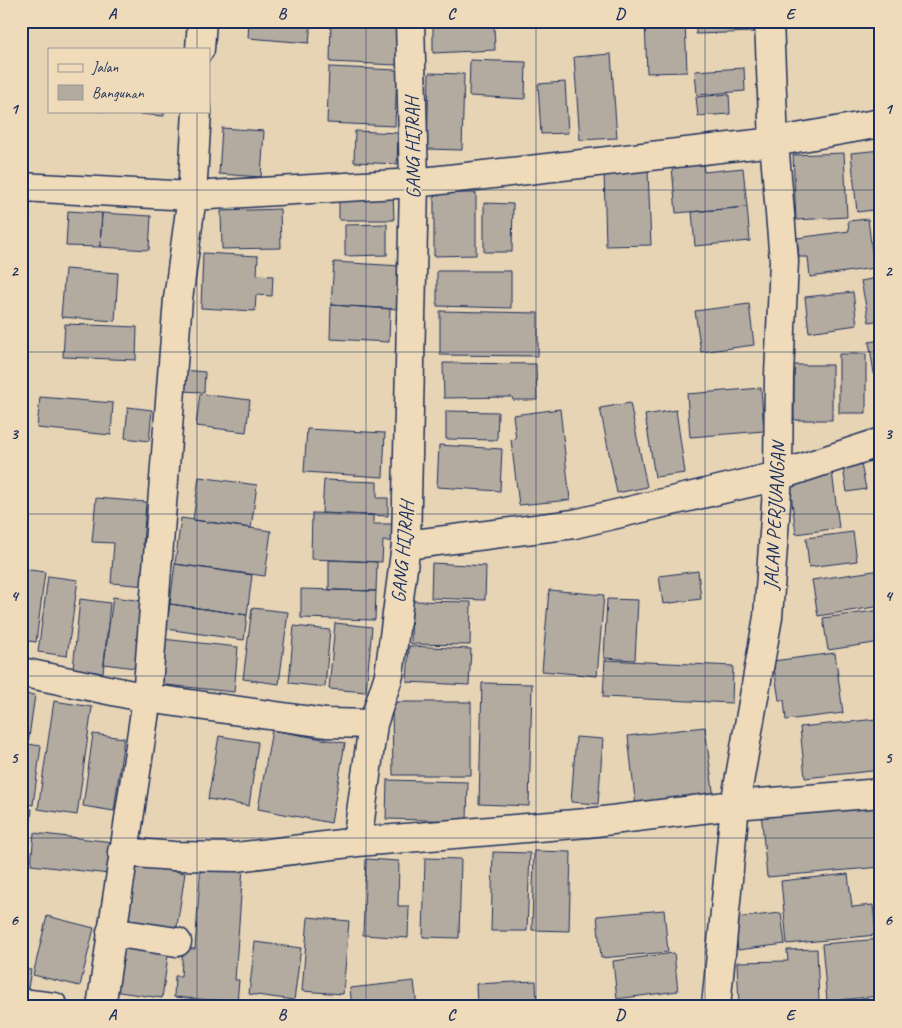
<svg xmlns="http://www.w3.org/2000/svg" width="902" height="1028" font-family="Caveat,sans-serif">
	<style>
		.building { fill: #b4aba0; stroke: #1b2f5e }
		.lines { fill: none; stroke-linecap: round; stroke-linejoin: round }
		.minor-casing { stroke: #1b2f5e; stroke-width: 31 }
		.minor { stroke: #efdbb9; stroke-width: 28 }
		.grid { fill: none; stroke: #1b2f5e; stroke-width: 1; stroke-opacity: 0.55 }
		.labels { text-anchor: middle; stroke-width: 4; stroke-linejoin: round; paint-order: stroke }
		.street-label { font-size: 20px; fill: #1b2f5e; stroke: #efdbb9 }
		.neatline { fill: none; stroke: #1b2f5e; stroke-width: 2 }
		.grid-label { font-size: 16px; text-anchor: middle; font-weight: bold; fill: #1b2f5e }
	</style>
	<rect width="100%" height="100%" fill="#e7d4b5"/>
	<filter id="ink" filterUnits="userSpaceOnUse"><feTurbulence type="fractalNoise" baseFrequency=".02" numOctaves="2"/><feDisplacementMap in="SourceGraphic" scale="10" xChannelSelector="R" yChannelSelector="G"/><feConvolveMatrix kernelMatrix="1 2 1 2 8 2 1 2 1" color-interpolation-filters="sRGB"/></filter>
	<g filter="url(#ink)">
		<path class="building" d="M 68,21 L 106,21 L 106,24 Z
			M 249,21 L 311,21 L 309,43 L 248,38 Z
			M 527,21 L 576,21 L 528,25 Z
			M 645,21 L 685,21 L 687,72 L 647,73 Z
			M 696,21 L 754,21 L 754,32 L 696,34 Z
			M 847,21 L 881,21 L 847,26 Z
			M 331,22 L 398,24 L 397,65 L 330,62 Z
			M 494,23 L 495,50 L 433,53 L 433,26 Z
			M 611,54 L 617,138 L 580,140 L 574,57 Z
			M 470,60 L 526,62 L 525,99 L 469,96 Z
			M 329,67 L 397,70 L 395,126 L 327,123 Z
			M 744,68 L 745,91 L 697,95 L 695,71 Z
			M 429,73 L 464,74 L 462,150 L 427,149 Z
			M 565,82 L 568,133 L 541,134 L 538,84 Z
			M 729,94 L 730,114 L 698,116 L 696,97 Z
			M 98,111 L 164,111 L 164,116 Z
			M 222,128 L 264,131 L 261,177 L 219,174 Z
			M 355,131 L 398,133 L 397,164 L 354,162 Z
			M 881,150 L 881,209 L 857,212 L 851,153 Z
			M 844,153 L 847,217 L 796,220 L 793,155 Z
			M 703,164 L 704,172 L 743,168 L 747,207 L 676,213 L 672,167 Z
			M 648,170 L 651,245 L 606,246 L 604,171 Z
			M 339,192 L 393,192 L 394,220 L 339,220 Z
			M 434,193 L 476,193 L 476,255 L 434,256 Z
			M 484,203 L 513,204 L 512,252 L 484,252 Z
			M 747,207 L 750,241 L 695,246 L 692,212 Z
			M 280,209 L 281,248 L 222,249 L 221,211 Z
			M 68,211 L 102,213 L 100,247 L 66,246 Z
			M 102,213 L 151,216 L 149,250 L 100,247 Z
			M 21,214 L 30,215 L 21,283 Z
			M 868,219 L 874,268 L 810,277 L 808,257 L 799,257 L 797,238 L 849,231 L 848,221 Z
			M 387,224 L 387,255 L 345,256 L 345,225 Z
			M 203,253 L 258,256 L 257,275 L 273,276 L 272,296 L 256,295 L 255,311 L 201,308 Z
			M 334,262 L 401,266 L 399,309 L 331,305 Z
			M 65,269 L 118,273 L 115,321 L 61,317 Z
			M 437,271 L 511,271 L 511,308 L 437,306 Z
			M 881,277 L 881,320 L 869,322 L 861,281 Z
			M 853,292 L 857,325 L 809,332 L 805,297 Z
			M 749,304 L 754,345 L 701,352 L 695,311 Z
			M 331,305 L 390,309 L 389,342 L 330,339 Z
			M 440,311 L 538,313 L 538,356 L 440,355 Z
			M 65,324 L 137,327 L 136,360 L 63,357 Z
			M 881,340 L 881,391 L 877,392 L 869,342 Z
			M 839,354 L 866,354 L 866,413 L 839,413 Z
			M 443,363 L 536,364 L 537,400 L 513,400 L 512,397 L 444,398 Z
			M 794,365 L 832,365 L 832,420 L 794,420 Z
			M 182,370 L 205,372 L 204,392 L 180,391 Z
			M 761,388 L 764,431 L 690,437 L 687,394 Z
			M 200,394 L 250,400 L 246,432 L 196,426 Z
			M 40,397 L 113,403 L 111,435 L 37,428 Z
			M 630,403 L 647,487 L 617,493 L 600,408 Z
			M 128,407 L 152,410 L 149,441 L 125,438 Z
			M 560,409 L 570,500 L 519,505 L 511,440 L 516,439 L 513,415 Z
			M 676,410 L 685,473 L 655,477 L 645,415 Z
			M 446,411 L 498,412 L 497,440 L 446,439 Z
			M 307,429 L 385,433 L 383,477 L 304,472 Z
			M 439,445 L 502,449 L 500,491 L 437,487 Z
			M 861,464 L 866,489 L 847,492 L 843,468 Z
			M 832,471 L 839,528 L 796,534 L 789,477 Z
			M 199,477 L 257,485 L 251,528 L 193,520 Z
			M 324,480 L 377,482 L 377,498 L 388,498 L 388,516 L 322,513 Z
			M 96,498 L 146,502 L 143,545 L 150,546 L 147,586 L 111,583 L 114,543 L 92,542 Z
			M 312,513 L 373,515 L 373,524 L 392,524 L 392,541 L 383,541 L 382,562 L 311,559 Z
			M 181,518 L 271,531 L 265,576 L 175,564 Z
			M 853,532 L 857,561 L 809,567 L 806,538 Z
			M 329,560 L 377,562 L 376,591 L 329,590 Z
			M 432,563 L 486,566 L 485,600 L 431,598 Z
			M 175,564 L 252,575 L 247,615 L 170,604 Z
			M 22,569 L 45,572 L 36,642 L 21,640 Z
			M 881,570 L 881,606 L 818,616 L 812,580 Z
			M 698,571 L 701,599 L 663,604 L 659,576 Z
			M 48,576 L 78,580 L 67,656 L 38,652 Z
			M 301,589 L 376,591 L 375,620 L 301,618 Z
			M 549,590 L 604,595 L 597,676 L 542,671 Z
			M 113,597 L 143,601 L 135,668 L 104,664 Z
			M 80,599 L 110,603 L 103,673 L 73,669 Z
			M 607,599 L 638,600 L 635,660 L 604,658 Z
			M 412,601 L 471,602 L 470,645 L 411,644 Z
			M 170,604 L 247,615 L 244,640 L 166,629 Z
			M 252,608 L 288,612 L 279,684 L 243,679 Z
			M 881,610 L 881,642 L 828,650 L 823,618 Z
			M 335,623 L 372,627 L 366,692 L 329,689 Z
			M 294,626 L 330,630 L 325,687 L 289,683 Z
			M 162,639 L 238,647 L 234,692 L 157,684 Z
			M 409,646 L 471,649 L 469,685 L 407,682 Z
			M 835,653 L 843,713 L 786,720 L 784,700 L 779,700 L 773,661 Z
			M 605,660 L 733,666 L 732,703 L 603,697 Z
			M 482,683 L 532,684 L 529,806 L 479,804 Z
			M 21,694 L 35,695 L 28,744 L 41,746 L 33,805 L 21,803 Z
			M 54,701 L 92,707 L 77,815 L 38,809 Z
			M 392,702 L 471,702 L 471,775 L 393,775 Z
			M 877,719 L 881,770 L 805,778 L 800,727 Z
			M 705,727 L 714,799 L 636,808 L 628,736 Z
			M 272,730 L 345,743 L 331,823 L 258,809 Z
			M 93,734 L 124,738 L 114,811 L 83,806 Z
			M 219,736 L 258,742 L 249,806 L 208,799 Z
			M 576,737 L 603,739 L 598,804 L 571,802 Z
			M 387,780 L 468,782 L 467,821 L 386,819 Z
			M 877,800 L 881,867 L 767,877 L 761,811 Z
			M 21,808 L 32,809 L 27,860 L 21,859 Z
			M 34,833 L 113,842 L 109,874 L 31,865 Z
			M 534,851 L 571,852 L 569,931 L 532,930 Z
			M 493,852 L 530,853 L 527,931 L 491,931 Z
			M 425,858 L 461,859 L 459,938 L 423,937 Z
			M 366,859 L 399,861 L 398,906 L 409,906 L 408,938 L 363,935 Z
			M 130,863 L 185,873 L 176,933 L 120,924 Z
			M 201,863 L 243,867 L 235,980 L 239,980 L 237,1002 L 174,997 L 175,976 L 181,976 L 183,948 L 195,949 Z
			M 848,874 L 852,907 L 873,905 L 876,935 L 787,944 L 781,881 Z
			M 664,910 L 668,952 L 601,958 L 597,916 Z
			M 781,913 L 785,944 L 738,950 L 734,918 Z
			M 47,916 L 94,928 L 80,986 L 33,975 Z
			M 308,917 L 349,921 L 343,994 L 302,991 Z
			M 881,939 L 881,996 L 827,1001 L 822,944 Z
			M 112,941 L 169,949 L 162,998 L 105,990 Z
			M 255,942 L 301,948 L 294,1000 L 249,994 Z
			M 817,949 L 819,1003 L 739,1005 L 737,962 L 788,961 L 787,950 Z
			M 674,953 L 678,991 L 617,999 L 613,961 Z
			M 21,969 L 31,970 L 27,994 L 21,993 Z
			M 414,981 L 417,1007 L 352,1007 L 350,988 Z
			M 536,981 L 537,1007 L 477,1007 L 476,984 Z
			M 881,999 L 881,1007 L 847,1007 L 846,1003 Z
			M 112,1000 L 166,1003 L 166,1007 L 112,1007 Z"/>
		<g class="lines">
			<defs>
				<path id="minor" d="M 200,49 L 202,21
					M 21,187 L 192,196 L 414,183 L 774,142 L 881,123
					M 406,545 L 574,524 L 778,476 L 881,442
					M 21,672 L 147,698 L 326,723 L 373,724
					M 357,842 L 373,724 L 389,675 L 406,545 L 414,183 L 410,21
					M 122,852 L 174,856 L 236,857 L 357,842 L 587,823 L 735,805 L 881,793
					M 111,932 L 177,942
					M 21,1003 L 54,1007
					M 101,1007 L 147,698 L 178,299 L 192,196 L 197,111
					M 716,1007 L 735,805 L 768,617 L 778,476 L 779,375 L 784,261 L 774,142 L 769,21"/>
			</defs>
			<use href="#minor" class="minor-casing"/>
			<use href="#minor" class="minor"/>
		</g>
	</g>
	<path class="grid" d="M 197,21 L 197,49M 366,21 L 366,1007M 536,21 L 536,1007M 705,21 L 705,1007M 197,111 L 197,1007M 21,190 L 881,190M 21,352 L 881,352M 21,514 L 881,514M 21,676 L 881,676M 21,838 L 881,838"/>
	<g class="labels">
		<g class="street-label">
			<text transform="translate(412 148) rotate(-91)" y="7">GANG HIJRAH</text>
			<text transform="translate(774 516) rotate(-87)" y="7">JALAN PERJUANGAN</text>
			<text transform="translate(402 552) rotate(-85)" y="7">GANG HIJRAH</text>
		</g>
	</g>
	<rect width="902" height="1028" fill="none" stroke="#efdbb9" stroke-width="55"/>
	<rect x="48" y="48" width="162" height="65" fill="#efdbb9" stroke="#9a9695"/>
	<rect x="58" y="64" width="25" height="8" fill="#efdbb9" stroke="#9a9695"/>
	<text x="92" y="72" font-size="15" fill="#1b2f5e">Jalan</text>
	<rect x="58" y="85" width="25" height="15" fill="#b4aba0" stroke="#9a9695"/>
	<text x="92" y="98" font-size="15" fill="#1b2f5e">Bangunan</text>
	<rect x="28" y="28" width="846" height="972" class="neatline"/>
	<g class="grid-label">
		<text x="112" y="19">A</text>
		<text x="282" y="19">B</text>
		<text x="451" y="19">C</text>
		<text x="620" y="19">D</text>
		<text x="790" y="19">E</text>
		<text x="14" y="114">1</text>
		<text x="888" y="114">1</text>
		<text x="14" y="276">2</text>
		<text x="888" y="276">2</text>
		<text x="14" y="439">3</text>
		<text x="888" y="439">3</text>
		<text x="14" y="601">4</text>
		<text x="888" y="601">4</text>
		<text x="14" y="763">5</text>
		<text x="888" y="763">5</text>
		<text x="14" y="925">6</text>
		<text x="888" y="925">6</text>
		<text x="112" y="1020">A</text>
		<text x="282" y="1020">B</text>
		<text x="451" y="1020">C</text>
		<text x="620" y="1020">D</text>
		<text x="790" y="1020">E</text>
	</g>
</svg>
